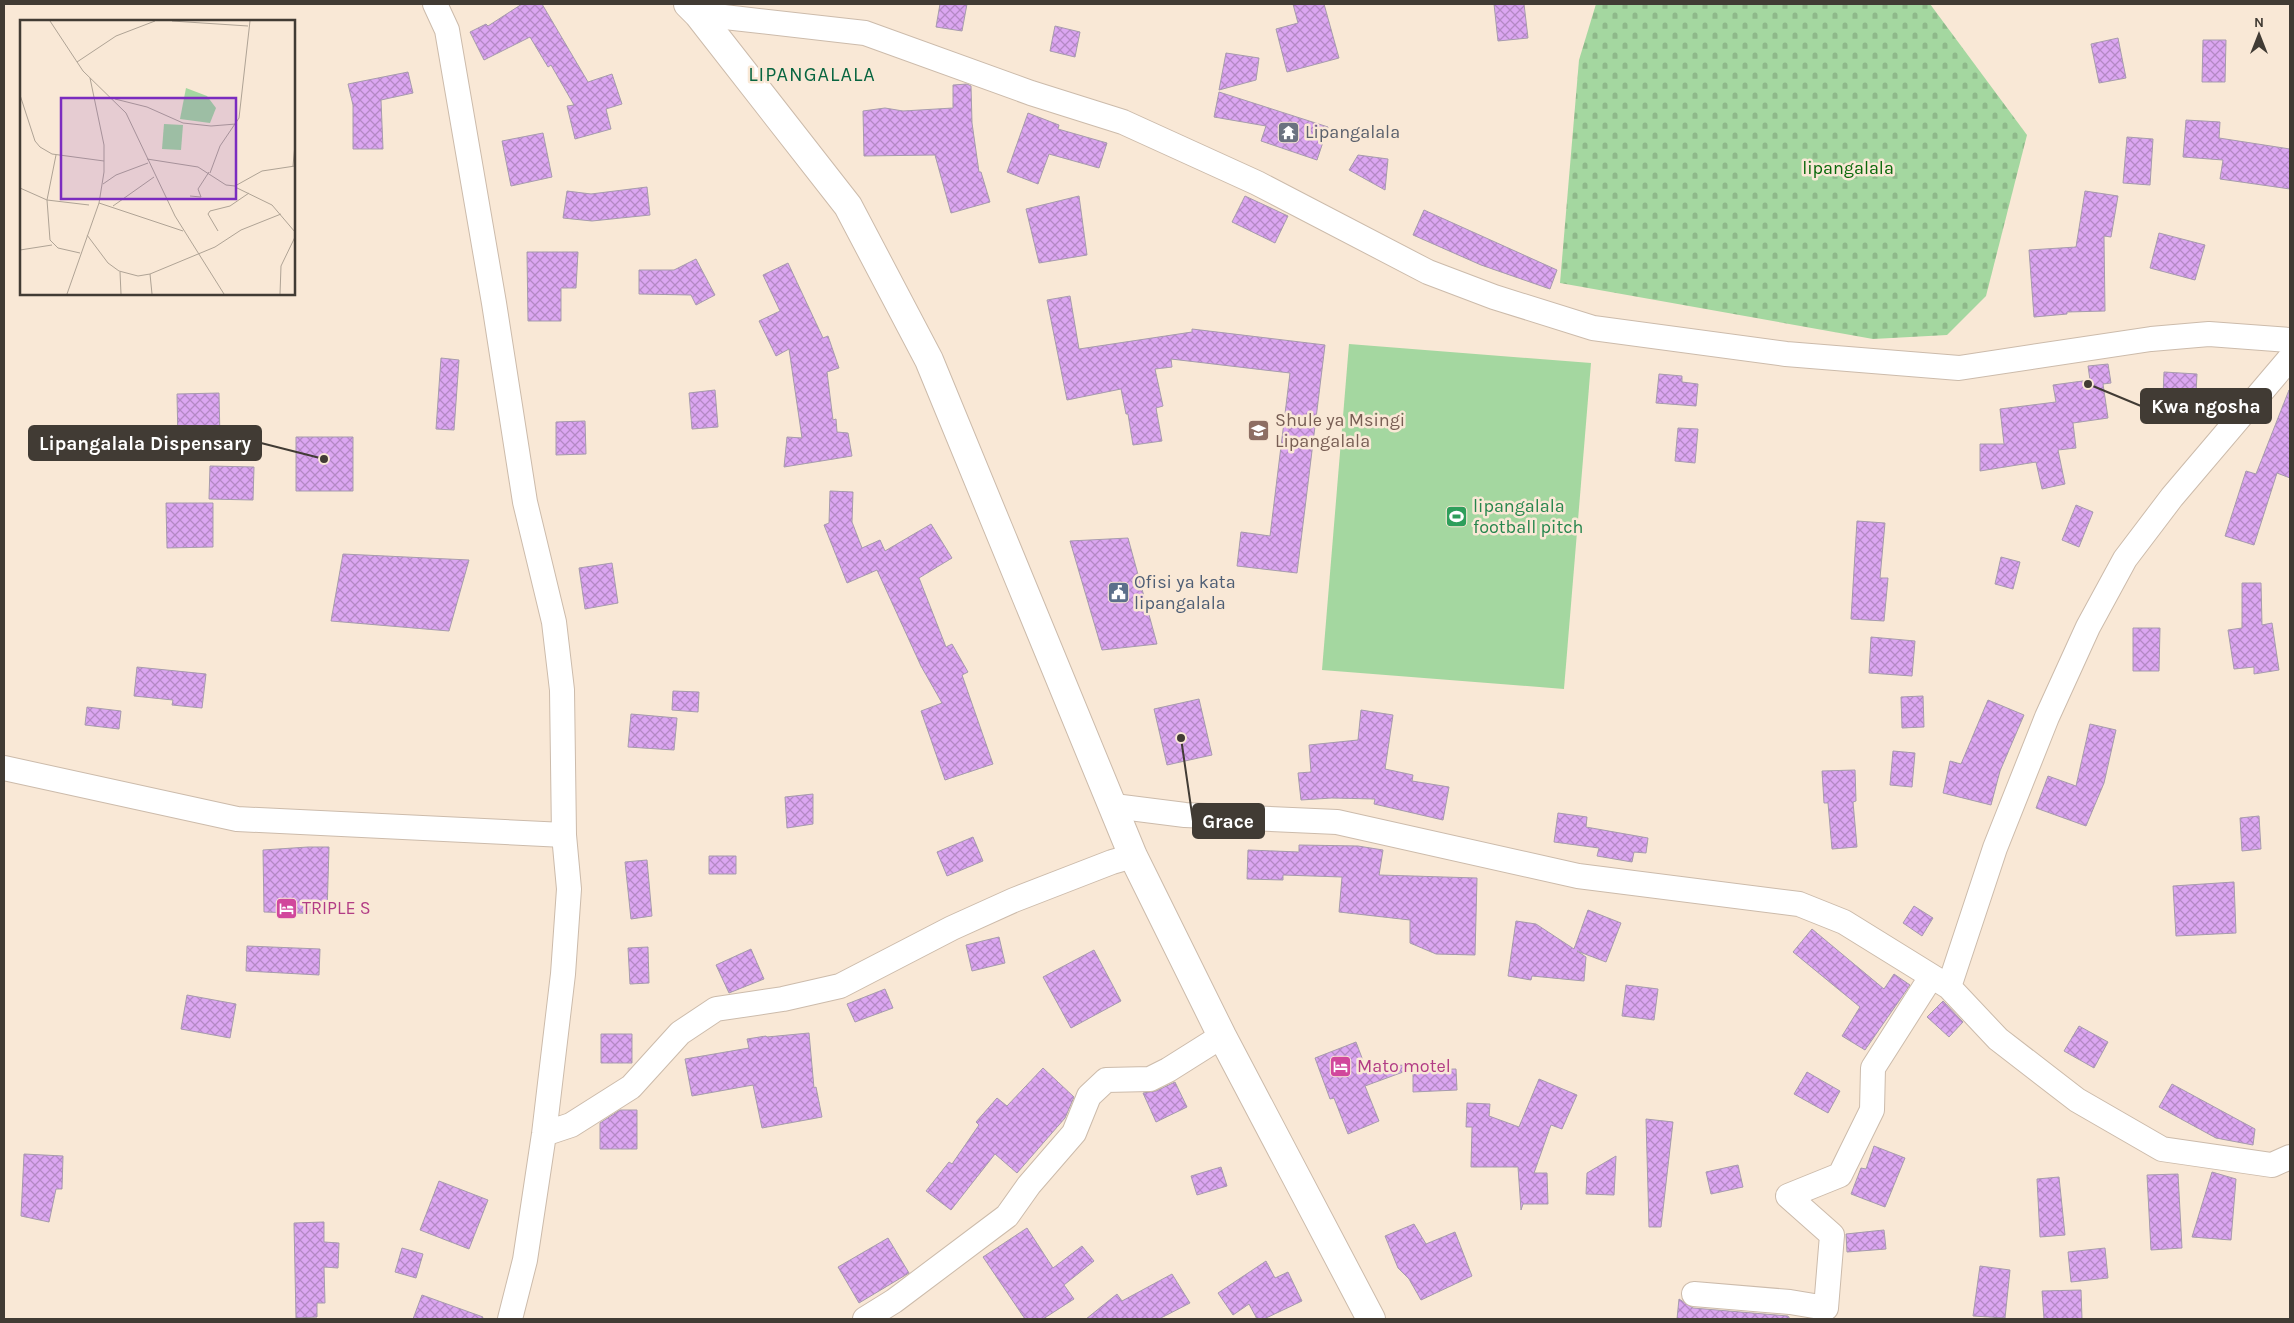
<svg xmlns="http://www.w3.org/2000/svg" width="2294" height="1323" font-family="Karla,sans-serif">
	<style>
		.grass { fill: #a4d7a0 }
		.cemetery { fill: url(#cemetery-stones) }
		.building { fill: url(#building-cross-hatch); stroke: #a79bad }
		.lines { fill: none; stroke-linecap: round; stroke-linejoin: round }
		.street-casing { stroke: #ccbbab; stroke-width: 26 }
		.secondary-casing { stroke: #ccbbab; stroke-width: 30 }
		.street { stroke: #fff; stroke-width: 24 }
		.secondary { stroke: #fff; stroke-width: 28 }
		.labels { text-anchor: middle; stroke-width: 5; stroke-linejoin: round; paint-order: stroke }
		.worship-label { font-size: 18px; fill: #5b616d; stroke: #f9e8d6; text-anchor: start }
		.park-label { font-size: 18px; fill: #0a680a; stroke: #f9e8d6 }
		.education-label { font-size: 18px; fill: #785e54; stroke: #f9e8d6; text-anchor: start }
		.leisure-label { font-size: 18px; fill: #27864d; stroke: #f9e8d6; text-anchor: start }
		.service-label { font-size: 18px; fill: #4e5e75; stroke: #f9e8d6; text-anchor: start }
		.hotel-label { font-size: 18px; fill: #b23c85; stroke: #f9e8d6; text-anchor: start }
		.quarter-label { font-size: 20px; letter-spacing: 1px; fill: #086540; stroke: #f9e8d6 }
		.inset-road { fill: none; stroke: #afa395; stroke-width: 1 }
		.view { fill: #7b2cbf; fill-opacity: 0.15; stroke: #7b2cbf; stroke-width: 2.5 }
		.inset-edge { fill: none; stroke: #413b34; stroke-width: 2.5 }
		.leader { fill: none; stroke: #413b34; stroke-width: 2 }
		.callout-dot { fill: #413b34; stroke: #f9e8d6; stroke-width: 2 }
		.callout { fill: #413b34; stroke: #413b34; stroke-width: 2 }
		.callout-label { font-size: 19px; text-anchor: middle; font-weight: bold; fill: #fff }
	</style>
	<defs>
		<pattern id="cemetery-stones" width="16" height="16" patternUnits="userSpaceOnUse" patternTransform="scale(1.25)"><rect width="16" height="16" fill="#a4d7a0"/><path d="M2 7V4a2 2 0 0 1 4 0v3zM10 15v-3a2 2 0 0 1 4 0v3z" fill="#8eb98a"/></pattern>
		<pattern id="building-cross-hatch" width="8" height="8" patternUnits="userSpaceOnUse" patternTransform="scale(1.25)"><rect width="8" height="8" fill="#dba6f1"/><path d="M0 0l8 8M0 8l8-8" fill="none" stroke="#b388c4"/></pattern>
	</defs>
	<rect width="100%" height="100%" fill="#f9e8d6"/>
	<path class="grass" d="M 1349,344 L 1591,363 L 1564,689 L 1322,670 Z"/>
	<path class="cemetery" d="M 1596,4 L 1930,4 L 2027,135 L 1986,296 L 1947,335 L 1873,339 L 1560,283 L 1579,60 Z"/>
	<path class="building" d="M 522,4 L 542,4 L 588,82 L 612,74 L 622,104 L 606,109 L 611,129 L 575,139 L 567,106 L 574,105 L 551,65 L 548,67 L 530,37 L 484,60 L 470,32 L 486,24 L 488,26 Z
		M 940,4 L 967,4 L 962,31 L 936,27 Z
		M 1293,4 L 1324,4 L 1339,58 L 1287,72 L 1276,29 L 1298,23 Z
		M 1494,4 L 1524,4 L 1528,38 L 1498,41 Z
		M 1055,26 L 1080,32 L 1075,57 L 1050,51 Z
		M 2118,38 L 2126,78 L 2099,83 L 2091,44 Z
		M 2203,40 L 2226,40 L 2225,82 L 2202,82 Z
		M 1226,53 L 1259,58 L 1256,80 L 1219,90 Z
		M 408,72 L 413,93 L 381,100 L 383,149 L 353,149 L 353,105 L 348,84 Z
		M 967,84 L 971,86 L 972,123 L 979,172 L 981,172 L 990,202 L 951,213 L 935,155 L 864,156 L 863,111 L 885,108 L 903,111 L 953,108 L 953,85 Z
		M 1219,92 L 1328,127 L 1317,160 L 1261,141 L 1266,126 L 1214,117 Z
		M 1028,113 L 1059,125 L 1058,129 L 1107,143 L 1099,168 L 1049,154 L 1038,184 L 1007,172 Z
		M 2186,120 L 2220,122 L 2219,138 L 2290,149 L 2290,189 L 2220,179 L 2223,160 L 2183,157 Z
		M 543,133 L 552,177 L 511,186 L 502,141 Z
		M 2127,137 L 2153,139 L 2150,185 L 2123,183 Z
		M 1358,155 L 1388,159 L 1385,190 L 1349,170 Z
		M 647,187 L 650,215 L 592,221 L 563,218 L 567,191 L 591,194 Z
		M 2085,191 L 2118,196 L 2111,237 L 2104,236 L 2105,311 L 2067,312 L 2067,314 L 2034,317 L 2029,250 L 2076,247 Z
		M 1079,196 L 1087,255 L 1039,263 L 1026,209 Z
		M 1245,196 L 1288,216 L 1275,243 L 1232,222 Z
		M 1424,210 L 1557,270 L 1550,289 L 1481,265 L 1413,235 Z
		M 2159,233 L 2205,245 L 2195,280 L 2150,268 Z
		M 527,252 L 578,252 L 576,288 L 561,288 L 561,321 L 528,321 Z
		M 696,259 L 715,295 L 696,305 L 691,295 L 639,294 L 639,270 L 674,270 Z
		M 788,263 L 823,338 L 828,336 L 839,368 L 827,372 L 833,420 L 836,419 L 837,432 L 848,433 L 852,456 L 784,467 L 787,437 L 802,438 L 789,349 L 776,356 L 759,321 L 780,311 L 763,275 Z
		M 1070,296 L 1079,349 L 1192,332 L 1192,329 L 1325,345 L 1297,573 L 1237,566 L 1241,532 L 1270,536 L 1290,373 L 1171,359 L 1172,367 L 1155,369 L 1163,406 L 1156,408 L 1162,441 L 1133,445 L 1128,414 L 1126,414 L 1121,389 L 1067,400 L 1047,300 Z
		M 441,358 L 459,360 L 454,430 L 436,429 Z
		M 2108,364 L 2111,383 L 2103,384 L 2108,418 L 2073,423 L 2076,448 L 2058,450 L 2065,484 L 2042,489 L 2036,462 L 1980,471 L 1980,444 L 2004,444 L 2000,409 L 2056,402 L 2053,385 L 2090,380 L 2088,366 Z
		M 2164,372 L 2197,374 L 2195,412 L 2177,411 L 2178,398 L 2163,397 Z
		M 1659,374 L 1682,376 L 1682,382 L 1698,384 L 1696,406 L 1656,403 Z
		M 715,390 L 718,427 L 692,429 L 689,393 Z
		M 2289,390 L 2290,478 L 2277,473 L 2254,545 L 2225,536 L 2246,471 L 2256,474 Z
		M 219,393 L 220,440 L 178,441 L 177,394 Z
		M 585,421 L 586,454 L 556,455 L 556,422 Z
		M 1678,428 L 1698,429 L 1695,463 L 1675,461 Z
		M 296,437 L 353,437 L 353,491 L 296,491 Z
		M 210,466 L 254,467 L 253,500 L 209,499 Z
		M 830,491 L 853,492 L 852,522 L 862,548 L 880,540 L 885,551 L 931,524 L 952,558 L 919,578 L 946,647 L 952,644 L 968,672 L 962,675 L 993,764 L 945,780 L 921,711 L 942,703 L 921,666 L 877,570 L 847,583 L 824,525 L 829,523 Z
		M 166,503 L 213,503 L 213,547 L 167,548 Z
		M 2076,505 L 2093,512 L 2079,547 L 2062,540 Z
		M 1857,521 L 1885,523 L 1880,578 L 1888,578 L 1884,621 L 1851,619 Z
		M 1128,538 L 1157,644 L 1102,650 L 1070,541 Z
		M 343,554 L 469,560 L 449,631 L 331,621 Z
		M 2001,557 L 2020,562 L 2013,589 L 1995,584 Z
		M 612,563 L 618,603 L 585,609 L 579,568 Z
		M 2242,583 L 2261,583 L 2262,625 L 2272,623 L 2279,670 L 2254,674 L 2254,667 L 2234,669 L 2228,630 L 2242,628 Z
		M 2133,628 L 2160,628 L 2159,671 L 2133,671 Z
		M 1871,637 L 1915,641 L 1912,676 L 1869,673 Z
		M 137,667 L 206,674 L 202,708 L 172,705 L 173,700 L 134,696 Z
		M 673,691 L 699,692 L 698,712 L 672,710 Z
		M 1923,696 L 1924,727 L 1902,728 L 1901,697 Z
		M 1199,699 L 1212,755 L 1167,765 L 1154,709 Z
		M 1988,700 L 2024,715 L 2000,771 L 1991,805 L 1943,793 L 1950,761 L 1961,764 Z
		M 87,707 L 121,711 L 119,729 L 85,725 Z
		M 1361,710 L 1393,715 L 1385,769 L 1413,775 L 1412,781 L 1449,787 L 1443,820 L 1374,804 L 1375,799 L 1332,798 L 1301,800 L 1298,773 L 1311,772 L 1309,745 L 1358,740 Z
		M 631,714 L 677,718 L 674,750 L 628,747 Z
		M 2090,724 L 2116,730 L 2104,783 L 2086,826 L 2036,808 L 2048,776 L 2076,786 Z
		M 1893,751 L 1915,753 L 1912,787 L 1890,785 Z
		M 1855,770 L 1856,801 L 1853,802 L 1857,847 L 1832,849 L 1828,803 L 1824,803 L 1822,771 Z
		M 813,794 L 813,824 L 787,828 L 785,797 Z
		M 1558,813 L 1587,817 L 1586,827 L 1648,838 L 1646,853 L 1634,852 L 1632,862 L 1597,856 L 1599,848 L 1554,842 Z
		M 2259,816 L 2261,849 L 2242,851 L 2240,818 Z
		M 973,837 L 983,861 L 947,876 L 937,852 Z
		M 1299,845 L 1358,846 L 1383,850 L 1379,875 L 1477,878 L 1475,955 L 1436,954 L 1410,943 L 1410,920 L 1339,912 L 1342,877 L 1283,875 L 1283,880 L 1247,879 L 1248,850 L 1299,852 Z
		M 308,847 L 329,847 L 327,914 L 264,912 L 263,850 Z
		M 709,856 L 736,856 L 736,874 L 709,874 Z
		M 647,860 L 652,916 L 631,919 L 625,862 Z
		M 2234,882 L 2236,933 L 2176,936 L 2173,886 Z
		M 1914,906 L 1933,918 L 1922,936 L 1903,923 Z
		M 1588,910 L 1621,923 L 1606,962 L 1577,951 L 1586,957 L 1584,981 L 1532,976 L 1531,980 L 1508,976 L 1516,921 L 1536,924 L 1574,949 Z
		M 1812,929 L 1884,989 L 1894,974 L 1910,985 L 1865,1050 L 1842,1036 L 1860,1007 L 1793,952 Z
		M 999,937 L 1005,963 L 972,971 L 966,945 Z
		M 247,946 L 320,949 L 319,975 L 246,971 Z
		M 648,947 L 649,983 L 630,984 L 628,948 Z
		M 751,949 L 764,979 L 729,993 L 716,965 Z
		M 1094,950 L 1121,1001 L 1071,1028 L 1043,977 Z
		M 1626,985 L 1658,989 L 1654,1020 L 1622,1016 Z
		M 885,989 L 893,1008 L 855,1022 L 847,1004 Z
		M 187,995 L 236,1004 L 230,1038 L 181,1029 Z
		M 1943,1001 L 1963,1022 L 1949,1037 L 1927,1017 Z
		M 2079,1026 L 2108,1042 L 2094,1068 L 2064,1051 Z
		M 809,1033 L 814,1088 L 816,1087 L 822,1117 L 762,1128 L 753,1085 L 692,1096 L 685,1059 L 749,1048 L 747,1039 L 766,1036 L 767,1037 Z
		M 601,1034 L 632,1034 L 632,1063 L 601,1063 Z
		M 1356,1042 L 1365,1066 L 1413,1065 L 1414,1068 L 1365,1086 L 1379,1121 L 1348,1134 L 1334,1098 L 1330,1099 L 1315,1058 Z
		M 1043,1068 L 1074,1097 L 1065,1118 L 1017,1173 L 995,1154 L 951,1210 L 926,1191 L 949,1162 L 952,1164 L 979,1125 L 976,1122 L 997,1098 L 1007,1106 Z
		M 1456,1069 L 1457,1090 L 1413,1092 L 1413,1070 Z
		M 1807,1072 L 1840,1091 L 1828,1113 L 1794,1094 Z
		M 1539,1079 L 1577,1095 L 1562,1129 L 1551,1125 L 1534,1173 L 1547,1173 L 1548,1204 L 1523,1204 L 1521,1210 L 1518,1167 L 1471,1167 L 1472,1127 L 1466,1127 L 1467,1103 L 1490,1104 L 1489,1116 L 1519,1127 Z
		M 1175,1082 L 1187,1107 L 1156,1122 L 1143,1093 L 1156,1091 Z
		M 2172,1084 L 2255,1129 L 2253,1145 L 2216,1138 L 2159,1107 Z
		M 620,1110 L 637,1110 L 637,1149 L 600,1149 L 600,1123 Z
		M 1646,1119 L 1673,1122 L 1661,1227 L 1649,1227 Z
		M 1874,1146 L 1905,1158 L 1885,1207 L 1851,1194 L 1861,1168 L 1866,1169 Z
		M 24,1154 L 63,1156 L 62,1189 L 56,1189 L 49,1222 L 21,1216 Z
		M 1616,1156 L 1614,1195 L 1586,1194 L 1587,1173 Z
		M 1738,1165 L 1743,1187 L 1711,1194 L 1706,1172 Z
		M 1221,1167 L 1227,1186 L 1197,1195 L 1191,1176 Z
		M 2212,1172 L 2236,1179 L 2231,1240 L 2192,1237 Z
		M 2178,1174 L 2182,1248 L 2151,1250 L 2147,1175 Z
		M 2059,1177 L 2065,1235 L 2040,1237 L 2037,1179 Z
		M 439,1181 L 488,1200 L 469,1249 L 420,1230 Z
		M 324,1222 L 324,1242 L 339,1243 L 338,1268 L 324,1267 L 325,1303 L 317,1303 L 317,1317 L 296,1318 L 294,1223 Z
		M 1414,1224 L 1426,1244 L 1455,1232 L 1472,1276 L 1421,1300 L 1409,1279 L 1398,1268 L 1385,1236 Z
		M 1027,1228 L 1053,1268 L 1082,1246 L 1094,1261 L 1064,1285 L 1074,1299 L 1043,1319 L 1025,1319 L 983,1257 Z
		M 1884,1230 L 1886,1249 L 1847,1252 L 1846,1234 Z
		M 888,1238 L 909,1273 L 859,1303 L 838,1267 Z
		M 402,1248 L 423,1254 L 416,1278 L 395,1272 Z
		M 2105,1248 L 2108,1278 L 2071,1282 L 2068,1252 Z
		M 1266,1261 L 1275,1278 L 1288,1272 L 1302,1301 L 1264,1319 L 1257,1319 L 1249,1304 L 1233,1315 L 1218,1293 Z
		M 1980,1266 L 2010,1270 L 2005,1318 L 1973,1316 Z
		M 1172,1274 L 1190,1303 L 1159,1319 L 1086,1319 L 1117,1294 L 1122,1301 Z
		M 2081,1290 L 2082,1319 L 2044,1319 L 2042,1291 Z
		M 422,1295 L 483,1317 L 482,1319 L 413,1319 Z
		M 1679,1299 L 1693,1308 L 1788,1316 L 1790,1319 L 1677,1319 Z"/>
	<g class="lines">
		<defs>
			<path id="street" d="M 435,4 L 447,30 L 494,303 L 525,502 L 554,622 L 562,690 L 564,835 L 569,889 L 563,974 L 544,1134 L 525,1260 L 510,1319
				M 698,14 L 865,33 L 1031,93 L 1123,122 L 1257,183 L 1428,272 L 1494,297 L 1593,328 L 1786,354 L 1959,368 L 2151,339 L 2209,334 L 2290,340
				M 4,768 L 237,819 L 564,835
				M 1114,806 L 1185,815 L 1337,822 L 1578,876 L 1799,904 L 1844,922 L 1949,987 L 1998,1039 L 2077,1100 L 2162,1149 L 2272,1165 L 2290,1157
				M 1949,987 L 1995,848 L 2047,717 L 2088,627 L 2125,559 L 2172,497 L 2290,358
				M 544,1134 L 571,1125 L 631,1087 L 680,1033 L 716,1009 L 783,999 L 840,986 L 952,928 L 1014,900 L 1112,862 L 1133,856
				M 1694,1294 L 1790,1302 L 1826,1308 L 1832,1235 L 1788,1196 L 1840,1175 L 1872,1110 L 1873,1068 L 1931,977
				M 865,1319 L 894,1301 L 1007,1216 L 1029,1185 L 1074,1133 L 1089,1096 L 1106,1080 L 1150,1079 L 1168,1070 L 1222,1036"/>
			<path id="secondary" d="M 688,4 L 698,14 L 848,206 L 929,360 L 1133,856 L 1222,1036 L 1371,1319"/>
		</defs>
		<use href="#street" class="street-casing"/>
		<use href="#secondary" class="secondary-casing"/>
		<use href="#street" class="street"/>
		<use href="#secondary" class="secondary"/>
	</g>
	<defs>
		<symbol id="temple-square" viewBox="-11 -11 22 22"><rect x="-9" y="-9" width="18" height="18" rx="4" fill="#6b7280" stroke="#f9e8d6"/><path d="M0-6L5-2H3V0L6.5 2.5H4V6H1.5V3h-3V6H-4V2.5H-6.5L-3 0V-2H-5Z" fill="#fff"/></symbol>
		<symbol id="school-square" viewBox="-11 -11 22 22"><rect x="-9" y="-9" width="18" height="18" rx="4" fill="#8d6e63" stroke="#f9e8d6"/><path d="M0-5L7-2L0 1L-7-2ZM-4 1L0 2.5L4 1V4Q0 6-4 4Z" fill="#fff"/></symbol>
		<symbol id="stadium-square" viewBox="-11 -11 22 22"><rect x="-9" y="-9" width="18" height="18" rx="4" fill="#2e9e5b" stroke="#f9e8d6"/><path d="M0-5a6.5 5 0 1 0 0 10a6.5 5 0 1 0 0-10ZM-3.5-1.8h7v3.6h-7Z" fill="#fff"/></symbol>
		<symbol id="civic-square" viewBox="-11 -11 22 22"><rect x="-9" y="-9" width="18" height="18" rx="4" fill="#5c6f8a" stroke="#f9e8d6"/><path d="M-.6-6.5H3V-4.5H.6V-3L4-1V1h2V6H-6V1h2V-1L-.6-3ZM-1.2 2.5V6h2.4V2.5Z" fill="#fff"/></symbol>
		<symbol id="hotel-square" viewBox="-11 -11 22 22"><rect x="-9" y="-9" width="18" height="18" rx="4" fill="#d1479c" stroke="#f9e8d6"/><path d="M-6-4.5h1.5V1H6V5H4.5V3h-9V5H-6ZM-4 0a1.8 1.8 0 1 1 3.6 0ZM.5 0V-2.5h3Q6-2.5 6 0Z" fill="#fff"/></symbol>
	</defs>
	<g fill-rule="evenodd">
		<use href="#temple-square" x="1276" y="120" width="25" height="25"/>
		<use href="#school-square" x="1246" y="418" width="25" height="25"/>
		<use href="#stadium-square" x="1444" y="504" width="25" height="25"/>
		<use href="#civic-square" x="1106" y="580" width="25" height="25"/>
		<use href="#hotel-square" x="274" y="896" width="25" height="25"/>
		<use href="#hotel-square" x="1328" y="1054" width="25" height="25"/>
	</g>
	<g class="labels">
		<g class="worship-label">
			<text x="1305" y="138">Lipangalala</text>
		</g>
		<g class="park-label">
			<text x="1848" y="174">lipangalala</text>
		</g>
		<g class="education-label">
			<text x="1275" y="426">Shule ya Msingi<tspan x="1275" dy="21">Lipangalala</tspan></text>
		</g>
		<g class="leisure-label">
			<text x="1473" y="512">lipangalala<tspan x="1473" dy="21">football pitch</tspan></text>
		</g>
		<g class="service-label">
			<text x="1134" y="588">Ofisi ya kata<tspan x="1134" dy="21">lipangalala</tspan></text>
		</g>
		<g class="hotel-label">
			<text x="302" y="914">TRIPLE S</text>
			<text x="1357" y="1072">Mato motel</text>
		</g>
		<g class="quarter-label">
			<text x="812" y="81">LIPANGALALA</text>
		</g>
	</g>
	<g transform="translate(20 20)">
		<rect width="275" height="275" fill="#f9e8d6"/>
		<path d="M 144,104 L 163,105 L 161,130 L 142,129 Z" fill="#a4d7a0"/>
		<path d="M 166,68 L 187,76 L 196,88 L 190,103 L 160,99 Z" fill="#a4d7a0"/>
		<path class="inset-road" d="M 30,1 L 63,51 L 106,93 L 155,196 L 204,274M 152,1 L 228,6M 57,42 L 96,16 L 135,1M 0,75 L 15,121 L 20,127 L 32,134 L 84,141M 95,79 L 127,87 L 163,103 L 191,106 L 216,104M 36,135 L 27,180 L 30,220 L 38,228 L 60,233M 127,139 L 178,147 L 206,165 L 215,166 L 242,151 L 275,146M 273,146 L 275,124M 190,153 L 200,126 L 219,98 L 230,1M 83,164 L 96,155 L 128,143M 215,167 L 252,185 L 275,212M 0,168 L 27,180 L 69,185M 170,176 L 181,177 L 178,169 L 189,152M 79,183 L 163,211M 93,186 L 134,157M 198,211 L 188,194 L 190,191 L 210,186 L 229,173M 67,215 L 88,243 L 99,251 L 118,256 L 130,254M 0,230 L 32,225M 100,252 L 101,274M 47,274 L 79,183 L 84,152 L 84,125 L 70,58M 132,274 L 130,254 L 195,227 L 221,210 L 261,194M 260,274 L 261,246 L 275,217"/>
		<path class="view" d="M 41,78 L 216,78 L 216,179 L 41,179 Z"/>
		<rect width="275" height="275" class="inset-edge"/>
	</g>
	<path class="leader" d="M2088 384L2141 406M324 459L261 443M1181 738L1193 821"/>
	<g class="callout-dot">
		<circle cx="2088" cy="384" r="5"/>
		<circle cx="324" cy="459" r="5"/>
		<circle cx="1181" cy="738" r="5"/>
	</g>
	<g class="callout">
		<rect x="2141" y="389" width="130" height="34" rx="5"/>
		<rect x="29" y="426" width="232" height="34" rx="5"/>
		<rect x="1193" y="804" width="71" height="34" rx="5"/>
	</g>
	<g class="callout-label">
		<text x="2206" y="413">Kwa ngosha</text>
		<text x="145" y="450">Lipangalala Dispensary</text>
		<text x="1228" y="828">Grace</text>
	</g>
	<rect width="2294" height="1323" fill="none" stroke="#413b34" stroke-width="10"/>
	<g transform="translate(2259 35)" stroke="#f9e8d6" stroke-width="4" paint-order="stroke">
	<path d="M0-4L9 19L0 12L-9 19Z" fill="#413b34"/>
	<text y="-8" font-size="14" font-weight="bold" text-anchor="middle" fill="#413b34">N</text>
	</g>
</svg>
